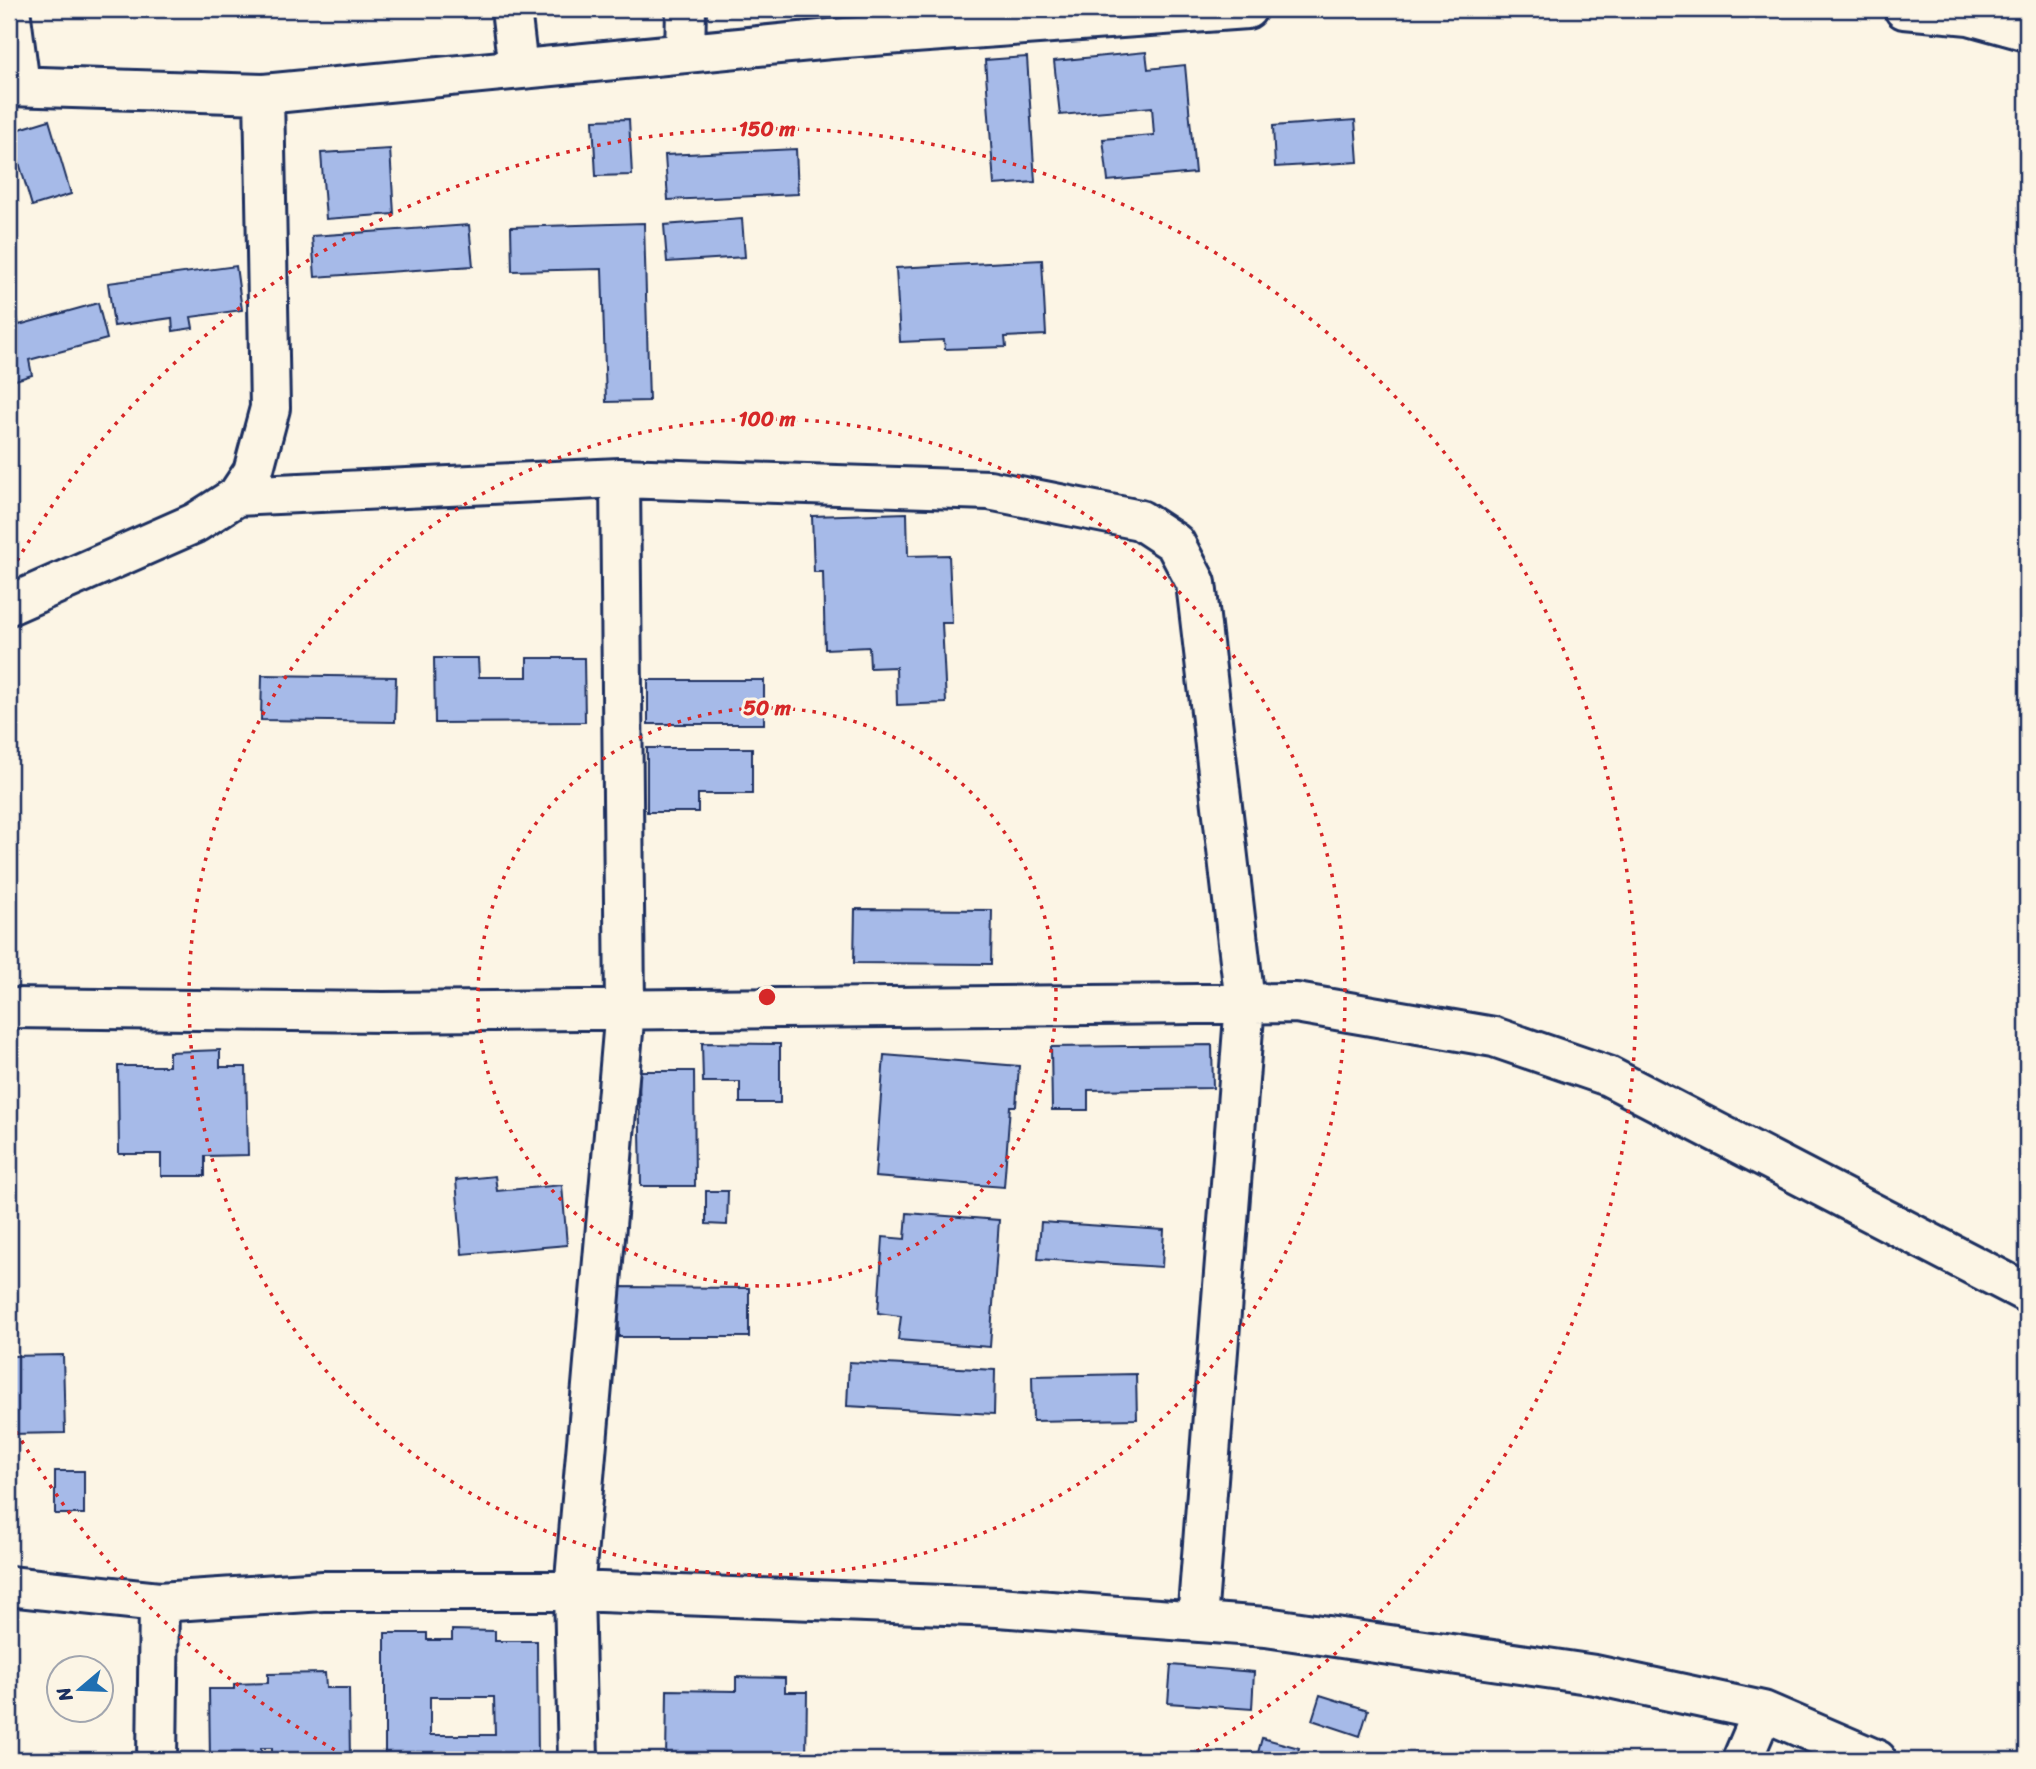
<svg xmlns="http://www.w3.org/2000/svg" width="2036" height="1769" font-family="Sriracha,sans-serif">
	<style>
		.building { fill: #a6bae8; stroke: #1b2f5e; stroke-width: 2; fill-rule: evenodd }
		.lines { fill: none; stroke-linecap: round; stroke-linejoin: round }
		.minor-casing { stroke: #1b2f5e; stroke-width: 44 }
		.minor { stroke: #fcf5e5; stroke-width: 38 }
		.ring { fill: none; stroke: #d62828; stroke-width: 3.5; stroke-dasharray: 3.5 7 }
		.centre { fill: #d62828; stroke: #fcf5e5; stroke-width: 3.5 }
		.ring-label { font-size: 21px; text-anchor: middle; font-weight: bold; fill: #d62828; stroke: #fcf5e5; stroke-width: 6; stroke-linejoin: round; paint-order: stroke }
	</style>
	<rect width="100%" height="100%" fill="#fcf5e5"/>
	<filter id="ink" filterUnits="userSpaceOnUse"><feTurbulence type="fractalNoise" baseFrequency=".0143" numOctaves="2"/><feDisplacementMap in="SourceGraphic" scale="14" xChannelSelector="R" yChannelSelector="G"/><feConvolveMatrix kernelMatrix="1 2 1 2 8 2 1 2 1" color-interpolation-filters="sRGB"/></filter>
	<g filter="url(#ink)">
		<path class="building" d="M 1146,52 L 1148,69 L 1185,65 L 1195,173 L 1108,181 L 1103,139 L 1154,135 L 1152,107 L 1060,115 L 1054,61 Z
			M 1027,57 L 1035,182 L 994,185 L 985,60 Z
			M 629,119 L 632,175 L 596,176 L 593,120 Z
			M 49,120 L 71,194 L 32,206 L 10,132 Z
			M 1355,120 L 1358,162 L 1275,167 L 1273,126 Z
			M 390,149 L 394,214 L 326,219 L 321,153 Z
			M 796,149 L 798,194 L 668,200 L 665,155 Z
			M 742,219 L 745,257 L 667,262 L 664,225 Z
			M 644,223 L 649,401 L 606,402 L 602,269 L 512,271 L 511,227 Z
			M 469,225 L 473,266 L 315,277 L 312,236 Z
			M 1042,260 L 1046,335 L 1005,337 L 1006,347 L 945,349 L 944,340 L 900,342 L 896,268 Z
			M 236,266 L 242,310 L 191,317 L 193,328 L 173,331 L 172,318 L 114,326 L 108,283 Z
			M 98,303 L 107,339 L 29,360 L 32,375 L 9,382 L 9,310 L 15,308 L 19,325 Z
			M 907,513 L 908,556 L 949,555 L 952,623 L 942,623 L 946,703 L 897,705 L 896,667 L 870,668 L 869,647 L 825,649 L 823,572 L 814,572 L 812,516 Z
			M 434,658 L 478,658 L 479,677 L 527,677 L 527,658 L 584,658 L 585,722 L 435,723 Z
			M 262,675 L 396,677 L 395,722 L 261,720 Z
			M 648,680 L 764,680 L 764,724 L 648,724 Z
			M 647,748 L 752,748 L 752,794 L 698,794 L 698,812 L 647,812 Z
			M 855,909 L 992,910 L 991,964 L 854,963 Z
			M 702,1043 L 780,1044 L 780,1103 L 740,1103 L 740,1082 L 703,1082 Z
			M 1212,1045 L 1213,1088 L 1088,1090 L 1088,1110 L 1052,1110 L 1051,1047 Z
			M 220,1050 L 220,1067 L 246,1067 L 248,1155 L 205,1156 L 205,1176 L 161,1176 L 161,1154 L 119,1154 L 118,1066 L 169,1066 L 169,1052 Z
			M 884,1055 L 1019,1066 L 1016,1106 L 1010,1106 L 1004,1187 L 875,1177 Z
			M 639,1071 L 694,1071 L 695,1186 L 641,1186 Z
			M 495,1176 L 497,1191 L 562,1185 L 567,1245 L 462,1254 L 456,1180 Z
			M 706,1191 L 728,1191 L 727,1225 L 706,1224 Z
			M 907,1213 L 999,1220 L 990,1347 L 898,1340 L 901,1316 L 878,1313 L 883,1237 L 905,1239 Z
			M 1041,1222 L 1164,1230 L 1162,1267 L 1038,1259 Z
			M 618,1287 L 749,1288 L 749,1337 L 619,1337 Z
			M 63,1355 L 65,1433 L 9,1434 L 9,1356 Z
			M 849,1362 L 995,1370 L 994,1414 L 847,1406 Z
			M 1136,1374 L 1137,1419 L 1033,1421 L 1032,1376 Z
			M 55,1471 L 84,1471 L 84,1514 L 55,1514 Z
			M 452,1630 L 495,1631 L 495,1641 L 537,1641 L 538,1760 L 385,1760 L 385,1633 L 427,1633 L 427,1640 L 452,1640 ZM 430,1697 L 494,1697 L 495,1735 L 430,1735 Z
			M 1171,1665 L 1254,1672 L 1252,1709 L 1168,1703 Z
			M 325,1673 L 326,1688 L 349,1688 L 350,1760 L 272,1760 L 272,1748 L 261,1748 L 261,1759 L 210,1759 L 209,1689 L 234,1689 L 234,1684 L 268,1683 L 268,1674 Z
			M 736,1677 L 785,1678 L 785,1692 L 807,1692 L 806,1760 L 666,1760 L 667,1690 L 736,1691 Z
			M 1320,1695 L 1368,1710 L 1360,1736 L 1312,1720 Z
			M 1262,1738 L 1299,1748 L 1296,1760 L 1256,1760 Z"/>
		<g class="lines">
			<defs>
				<path id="minor" d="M 10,9 L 20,85
					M 511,9 L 518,69
					M 1904,9 L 1969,15 L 2027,31
					M 685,53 L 686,9
					M 9,86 L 264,94 L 831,39 L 1247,9
					M 237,496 L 620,478 L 989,490 L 1140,520 L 1175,543 L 1196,583 L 1245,1003 L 1197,1621
					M 9,605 L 195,523 L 237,496 L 253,472 L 270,408 L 264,94
					M 9,1008 L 384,1012 L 1296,1003 L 1494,1037 L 1608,1076 L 2027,1293
					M 9,1586 L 159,1602 L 323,1591 L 574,1591 L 998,1607 L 1266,1627 L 1595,1675 L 1763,1711 L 1877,1760
					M 157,1760 L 159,1602
					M 578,1760 L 574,1591 L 625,1009 L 620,478
					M 1742,1760 L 1763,1711"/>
			</defs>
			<use href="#minor" class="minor-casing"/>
			<use href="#minor" class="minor"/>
		</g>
	</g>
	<g class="ring">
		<circle cx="767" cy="997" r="289"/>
		<circle cx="767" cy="997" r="578"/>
		<path d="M353 1760A868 868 0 0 1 12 1424M12 570A868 868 0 1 1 1181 1760"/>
	</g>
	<circle cx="767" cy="997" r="10" class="centre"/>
	<g class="ring-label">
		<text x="767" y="136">150 m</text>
		<text x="767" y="426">100 m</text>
		<text x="767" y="715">50 m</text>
	</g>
	<rect width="2036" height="1769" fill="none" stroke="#fcf5e5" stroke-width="35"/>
	<rect x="18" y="18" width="2001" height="1734" fill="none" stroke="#1b2f5e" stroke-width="2.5" filter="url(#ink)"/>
	<g transform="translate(80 1689) rotate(251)"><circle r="33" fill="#fcf5e5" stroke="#a2a6af" stroke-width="2"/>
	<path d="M0-5L12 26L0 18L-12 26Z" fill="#1f6fb2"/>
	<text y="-10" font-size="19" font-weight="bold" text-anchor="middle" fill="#1b2f5e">N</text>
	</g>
</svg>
